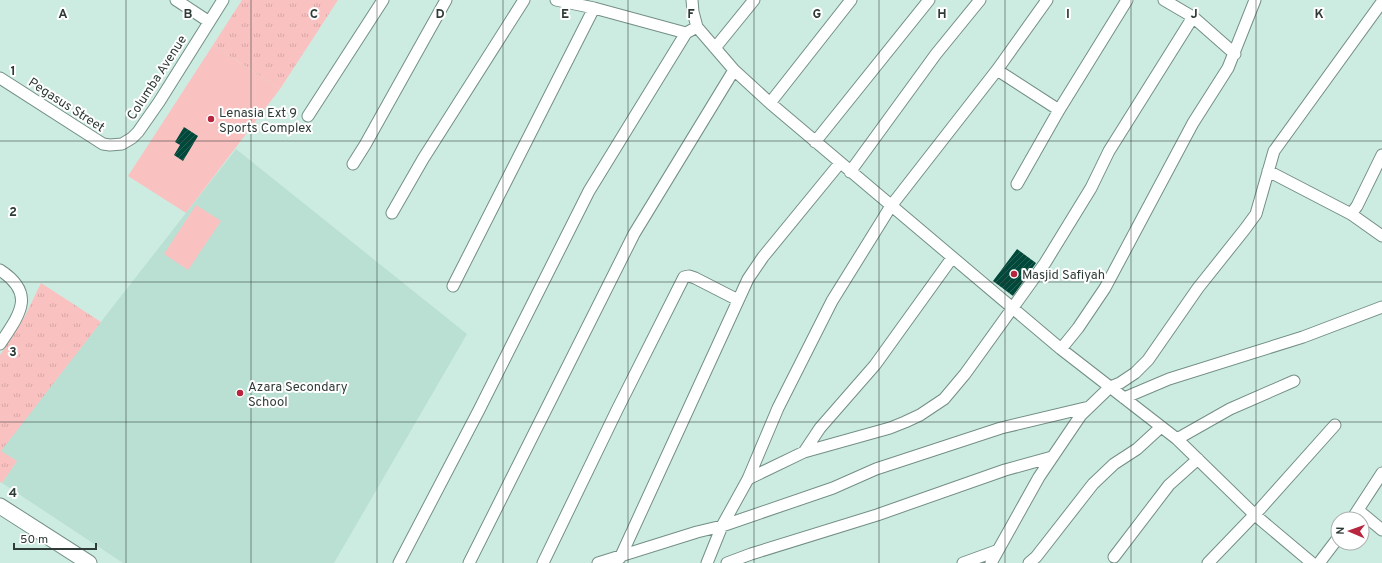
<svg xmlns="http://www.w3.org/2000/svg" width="1382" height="563" font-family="Overpass,sans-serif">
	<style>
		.built { fill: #b9e0d3 }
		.grass { fill: url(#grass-tufts) }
		.garden { fill: #fac1c1 }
		.building { fill: url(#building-hatch) }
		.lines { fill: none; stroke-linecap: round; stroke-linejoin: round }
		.street-casing { stroke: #738f86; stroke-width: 13 }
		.secondary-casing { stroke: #738f86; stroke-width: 17 }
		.street { stroke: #fff; stroke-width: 11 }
		.secondary { stroke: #fff; stroke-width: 15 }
		.grid { fill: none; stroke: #2f3b37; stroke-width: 1; stroke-opacity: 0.55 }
		.poi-dot { fill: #b7253e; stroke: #fff; stroke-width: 1.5 }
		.labels { text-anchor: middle; stroke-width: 4; stroke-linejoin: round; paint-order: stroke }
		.street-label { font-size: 13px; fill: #2f3b37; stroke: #fff }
		.poi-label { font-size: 13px; fill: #2f3b37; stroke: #fff; text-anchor: start }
		.grid-label { font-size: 13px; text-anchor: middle; font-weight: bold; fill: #2f3b37; stroke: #fff; stroke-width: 4; stroke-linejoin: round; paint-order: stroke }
	</style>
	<defs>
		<pattern id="grass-tufts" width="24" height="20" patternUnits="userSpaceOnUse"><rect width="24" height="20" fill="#fac1c1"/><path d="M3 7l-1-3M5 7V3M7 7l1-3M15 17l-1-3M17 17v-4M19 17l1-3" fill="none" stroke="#d7a7a6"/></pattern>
		<pattern id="building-hatch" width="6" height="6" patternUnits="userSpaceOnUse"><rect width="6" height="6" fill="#004839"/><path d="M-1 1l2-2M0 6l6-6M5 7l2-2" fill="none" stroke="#276155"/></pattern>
	</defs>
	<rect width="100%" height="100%" fill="#cdece1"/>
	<path class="built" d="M 236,149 L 467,334 L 334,563 L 123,563 L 2,483 L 17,461 L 0,451 Z"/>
	<path class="grass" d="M 242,0 L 338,0 L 280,89 L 213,45 Z
		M 41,283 L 101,322 L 1,451 L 17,461 L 2,483 L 0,482 L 0,355 L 25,316 Z"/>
	<path class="garden" d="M 213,45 L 280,89 L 186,213 L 128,176 Z
		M 196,205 L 221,221 L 188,270 L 164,254 Z"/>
	<path class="building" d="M 184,127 L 198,136 L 183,161 L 174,155 L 180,145 L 175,142 Z
		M 1017,249 L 1036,263 L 1013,296 L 993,281 Z"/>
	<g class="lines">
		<defs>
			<path id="street" d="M 176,0 L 208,21
				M 556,0 L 594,8 L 686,33
				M 692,0 L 693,12 L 697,27 L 734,70 L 770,103 L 1061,349 L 1177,439 L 1255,515 L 1312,563
				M 1164,0 L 1193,17 L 1235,54
				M 715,48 L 754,0
				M 997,70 L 1059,110
				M 0,78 L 103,144 L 110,145 L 122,144 L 132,138 L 138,132 L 159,102 L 223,0
				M 770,103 L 851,0
				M 308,116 L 383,0
				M 815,142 L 929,0
				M 353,164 L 365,145 L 446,0
				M 1268,171 L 1351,214 L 1382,236
				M 850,172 L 936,54 L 980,0
				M 1017,184 L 1059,110 L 1127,0
				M 392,213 L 423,159 L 524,0
				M 1351,214 L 1357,206 L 1382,155
				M 0,270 C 37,294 19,315 0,344
				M 453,286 L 594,8
				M 1061,349 L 1078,328 L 1105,288 L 1193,123 L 1228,68 L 1255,0
				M 1124,398 L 1169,379 L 1303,337 L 1382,307
				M 1177,439 L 1230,409 L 1294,381
				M 804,452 L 820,428 L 875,365 L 952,258
				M 748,479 L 804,452 L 890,428 L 905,422 L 920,415 L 944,399 L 965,374 L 1045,263 L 1091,188 L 1109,151 L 1193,17
				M 1358,510 L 1382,530
				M 1352,519 L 1382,473
				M 1114,557 L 1169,485 L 1198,459
				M 620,558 L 748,279 L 763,257 L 840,163
				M 399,563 L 479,410 L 589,191 L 686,33 L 697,27
				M 469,563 L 634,234 L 734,70
				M 543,563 L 617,410 L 684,277 L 689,276 L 695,278 L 738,300
				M 598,563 L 697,532 L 722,526 L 833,488 L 876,469 L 1001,428 L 1089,407
				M 707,563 L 722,526 L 748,479 L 778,408 L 832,301 L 891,206 L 997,70 L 1047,0
				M 727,563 L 751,554 L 877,515 L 1005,470 L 1052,457
				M 963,563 L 996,551
				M 991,563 L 1039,477 L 1081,415 L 1110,387 L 1120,383 L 1135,373 L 1148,360 L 1198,288 L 1245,229 L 1256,214 L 1274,151 L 1382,2
				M 1029,563 L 1036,557 L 1093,484 L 1114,464 L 1137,449 L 1161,427
				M 1208,563 L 1260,509 L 1335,425
				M 1319,563 L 1338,538"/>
			<path id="secondary" d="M 0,506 L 89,563"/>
		</defs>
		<use href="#street" class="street-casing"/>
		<use href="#secondary" class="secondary-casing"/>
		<use href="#street" class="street"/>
		<use href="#secondary" class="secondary"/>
	</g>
	<path class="grid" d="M 126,0 L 126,563M 251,0 L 251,563M 377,0 L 377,563M 503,0 L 503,563M 628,0 L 628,563M 754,0 L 754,563M 879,0 L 879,563M 1005,0 L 1005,563M 1131,0 L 1131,563M 1256,0 L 1256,563M 0,141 L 1382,141M 0,282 L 1382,282M 0,422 L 1382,422"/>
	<g class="poi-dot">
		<circle cx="211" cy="119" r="4"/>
		<circle cx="1014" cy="274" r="4"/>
		<circle cx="240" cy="393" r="4"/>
	</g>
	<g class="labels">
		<g class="street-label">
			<text transform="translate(156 77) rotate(-57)" y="5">Columba Avenue</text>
			<text transform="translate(67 104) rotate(33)" y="5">Pegasus Street</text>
		</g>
		<g class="poi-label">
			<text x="219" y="117">Lenasia Ext 9<tspan x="219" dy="15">Sports Complex</tspan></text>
			<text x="1022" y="279">Masjid Safiyah</text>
			<text x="248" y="391">Azara Secondary<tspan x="248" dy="15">School</tspan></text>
		</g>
	</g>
	<g class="grid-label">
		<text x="63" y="18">A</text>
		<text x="188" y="18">B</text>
		<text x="314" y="18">C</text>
		<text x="440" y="18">D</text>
		<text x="565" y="18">E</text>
		<text x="691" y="18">F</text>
		<text x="817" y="18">G</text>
		<text x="942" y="18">H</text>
		<text x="1068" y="18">I</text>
		<text x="1194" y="18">J</text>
		<text x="1319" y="18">K</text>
		<text x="13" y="75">1</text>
		<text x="13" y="216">2</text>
		<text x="13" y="356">3</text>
		<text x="13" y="497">4</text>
	</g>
	<g transform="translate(1350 531) rotate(272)"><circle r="19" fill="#ffffff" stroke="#acb1af"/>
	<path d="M0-3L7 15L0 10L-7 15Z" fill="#b7253e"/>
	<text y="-6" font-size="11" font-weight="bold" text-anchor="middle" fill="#2f3b37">N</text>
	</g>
	<path d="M14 543v6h82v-6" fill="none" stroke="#2f3b37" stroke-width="2"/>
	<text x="20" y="543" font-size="12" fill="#2f3b37" stroke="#ffffff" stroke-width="3" paint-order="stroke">50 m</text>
</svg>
